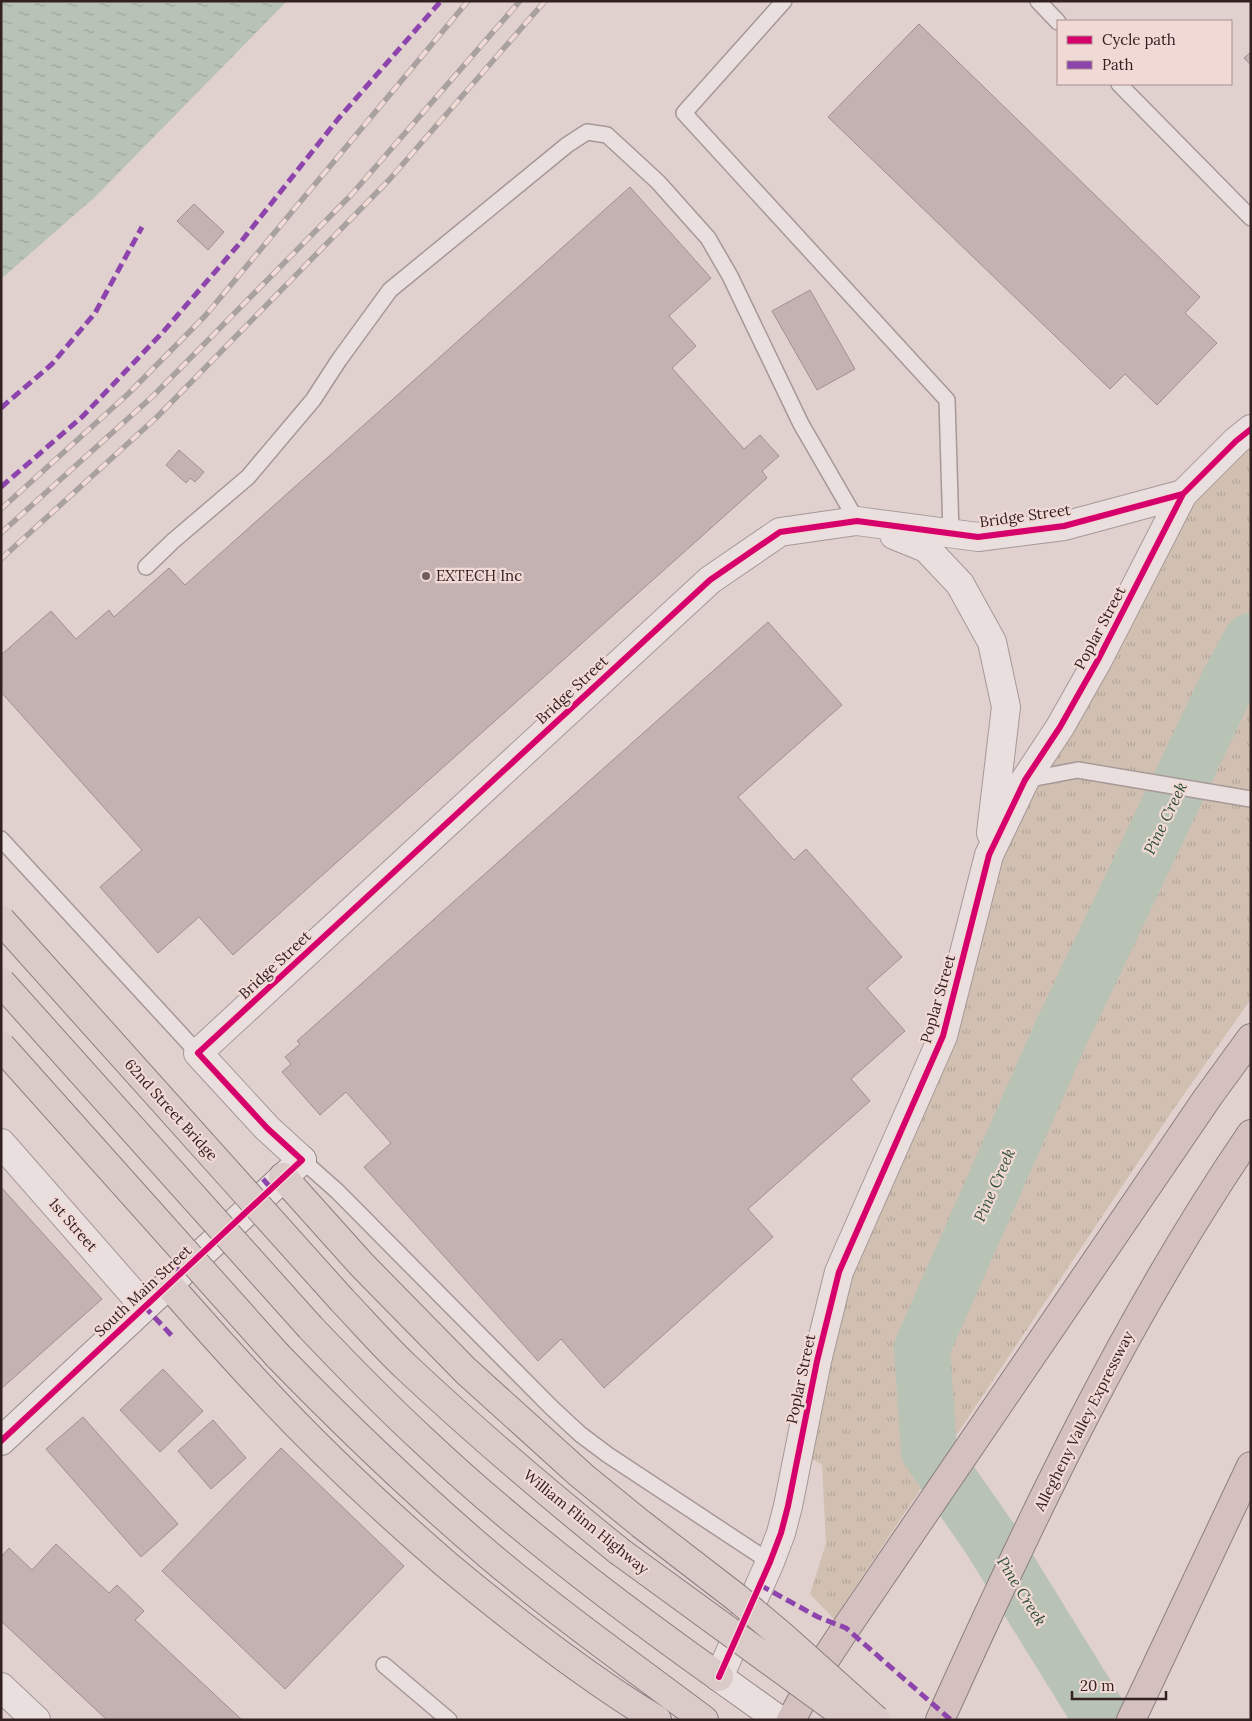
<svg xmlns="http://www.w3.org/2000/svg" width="1252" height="1721" font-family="Lora,serif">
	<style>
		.grass { fill: url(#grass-tufts) }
		.water { fill: url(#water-ripples) }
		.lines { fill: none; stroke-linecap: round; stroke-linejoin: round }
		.river { stroke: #b8c2b5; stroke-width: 56 }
		.building { fill: #c4b1b1; stroke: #a08f8f }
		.service-casing { stroke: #a69897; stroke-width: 18 }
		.minor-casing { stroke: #a69897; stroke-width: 30 }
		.secondary-casing { stroke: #958887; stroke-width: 30 }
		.trunk-casing { stroke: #8b7f7e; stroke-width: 30 }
		.motorway-casing { stroke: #8b7f7e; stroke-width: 30 }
		.service { stroke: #e9dfde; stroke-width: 15 }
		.minor { stroke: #e9dfde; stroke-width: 28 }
		.secondary { stroke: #e9dfde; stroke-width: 28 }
		.trunk { stroke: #dacac8; stroke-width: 28 }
		.motorway { stroke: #d3c0bf; stroke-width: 28 }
		.rail-casing { stroke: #a9a19f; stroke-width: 5.5 }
		.rail { stroke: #f1d9d5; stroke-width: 4; stroke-dasharray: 11; stroke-linecap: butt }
		.trunk-bridge-casing { stroke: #8b7f7e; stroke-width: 30; stroke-linecap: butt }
		.trunk-bridge { stroke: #dacac8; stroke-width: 28 }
		.quiet { stroke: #8e44ad; stroke-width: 5; stroke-dasharray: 10 5; stroke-linecap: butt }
		.cycleway-casing { stroke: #f1d9d5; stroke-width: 9 }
		.cycleway { stroke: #d6006c; stroke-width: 6 }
		.poi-dot { fill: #705e5e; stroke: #f1d9d5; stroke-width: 2 }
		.labels { text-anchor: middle; stroke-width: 4.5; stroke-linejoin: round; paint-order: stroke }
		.street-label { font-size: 15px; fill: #332021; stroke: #f1d9d5 }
		.poi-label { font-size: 15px; fill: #332021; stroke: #f1d9d5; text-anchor: start }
		.water-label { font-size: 16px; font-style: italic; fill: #31513d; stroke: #f1d9d5 }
	</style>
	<defs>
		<pattern id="grass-tufts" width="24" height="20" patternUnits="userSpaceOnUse" patternTransform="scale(1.25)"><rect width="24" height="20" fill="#d1c0b2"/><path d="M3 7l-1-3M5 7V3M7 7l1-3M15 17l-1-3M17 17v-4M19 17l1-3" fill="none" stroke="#b4a599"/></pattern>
		<pattern id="water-ripples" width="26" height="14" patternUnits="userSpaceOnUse" patternTransform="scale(1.25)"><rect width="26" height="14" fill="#b8c2b5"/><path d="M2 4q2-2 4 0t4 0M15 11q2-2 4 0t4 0" fill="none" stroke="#9fa69b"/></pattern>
	</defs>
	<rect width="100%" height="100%" fill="#e0d1ce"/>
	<path class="grass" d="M 1251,429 L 1251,999 L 1173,1110 L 834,1619 L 810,1594 L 826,1543 L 822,1465 L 799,1451 L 817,1361 L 943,1036 L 989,855 L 1183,494 Z"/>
	<path class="water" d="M 1,1 L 287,1 L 95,197 L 1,279 Z"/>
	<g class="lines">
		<path class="river" d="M 1102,1720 L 989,1537 L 929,1451 L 922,1348 L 1062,1031 L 1228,683 L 1251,641"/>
	</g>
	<path class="building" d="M 919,24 L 1200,297 L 1185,313 L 1217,343 L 1157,405 L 1125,374 L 1110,389 L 828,117 Z
		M 1251,52 L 1251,65 L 1244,58 Z
		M 630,187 L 711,278 L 669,316 L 696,346 L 672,368 L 744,449 L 760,435 L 779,456 L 762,471 L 767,478 L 233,955 L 199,917 L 158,953 L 100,887 L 142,850 L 1,692 L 1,655 L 51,611 L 76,639 L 109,610 L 114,617 L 169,568 L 185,585 Z
		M 194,204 L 224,232 L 208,250 L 177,221 Z
		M 810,290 L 855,369 L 817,390 L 772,311 Z
		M 179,450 L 204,472 L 195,482 L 190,478 L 186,483 L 166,465 Z
		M 768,622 L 842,705 L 738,797 L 794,860 L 806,849 L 902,957 L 867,988 L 905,1031 L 851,1079 L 870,1101 L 748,1209 L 773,1237 L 604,1388 L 561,1339 L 538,1361 L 364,1167 L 391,1143 L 346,1092 L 320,1115 L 282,1072 L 291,1064 L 285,1057 L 300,1044 L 297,1041 Z
		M 1,1187 L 102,1299 L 1,1389 Z
		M 163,1369 L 203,1411 L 160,1452 L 120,1410 Z
		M 83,1417 L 178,1524 L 141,1557 L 46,1449 Z
		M 213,1420 L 246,1458 L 211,1489 L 178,1451 Z
		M 281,1448 L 404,1566 L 285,1689 L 162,1571 Z
		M 56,1544 L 109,1593 L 117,1585 L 144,1611 L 135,1620 L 242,1720 L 107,1720 L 1,1621 L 1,1557 L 9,1548 L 32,1570 Z"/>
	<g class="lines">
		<defs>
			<path id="service" d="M 784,1 L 684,113 L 947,400 L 951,533
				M 1038,1 L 1058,22
				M 1119,84 L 1251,218
				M 146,567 L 173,541 L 248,477 L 313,400 L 339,360 L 390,290 L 567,145 L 587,132 L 607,135 L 658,182 L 708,238 L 730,276 L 801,424 L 857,521
				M 1025,780 L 1078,770 L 1251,799
				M 1,839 L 198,1053
				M 302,1160 L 337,1191 L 551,1407 L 580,1434 L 608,1455 L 770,1562
				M 384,1665 L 449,1720"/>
			<path id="minor" d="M 894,535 L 926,548 L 960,584 L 992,642 L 1006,707 L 991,833
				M 1,1143 L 144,1306
				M 302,1160 L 267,1128 L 198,1053 L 710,580 L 780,532 L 857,521 L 978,537 L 1064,526 L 1183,494
				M 719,1677 L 770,1562 L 781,1533 L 788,1506 L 817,1361 L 839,1272 L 943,1036 L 989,855 L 1025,780 L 1060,727 L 1099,658 L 1183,494 L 1236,441 L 1251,429
				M 1,1687 L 36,1720"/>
			<path id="secondary" d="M 1,1441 L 302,1160
				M 719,1677 L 779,1720"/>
			<path id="trunk" d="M 283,1177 L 362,1265 L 466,1371 L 581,1475 L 641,1524
				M 168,1284 C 198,1318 228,1352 259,1385 C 318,1449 381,1508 447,1565 C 514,1621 582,1674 657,1720
				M 342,1300 C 363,1322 383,1345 405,1366 C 474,1431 546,1492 619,1551
				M 310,1327 C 347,1366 384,1404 423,1440 C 515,1527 616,1604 719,1677
				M 278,1356 C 346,1426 416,1493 490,1556 C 559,1614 632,1666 704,1720"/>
			<path id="motorway" d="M 791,1720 L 819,1669 L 846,1628 L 1208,1097 L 1251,1038
				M 940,1720 C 1031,1518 1126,1317 1251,1134
				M 1131,1720 L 1251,1466"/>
		</defs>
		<use href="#service" class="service-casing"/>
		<use href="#minor" class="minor-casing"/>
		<use href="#secondary" class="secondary-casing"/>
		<use href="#trunk" class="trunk-casing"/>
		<use href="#motorway" class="motorway-casing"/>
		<use href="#service" class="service"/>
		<use href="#minor" class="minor"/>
		<use href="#secondary" class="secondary"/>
		<use href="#trunk" class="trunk"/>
		<use href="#motorway" class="motorway"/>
		<defs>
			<path id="rail" d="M 1,509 L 128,394 L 205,316 L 468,1
				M 1,533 L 153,396 L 352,194 L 520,1
				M 1,559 L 157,417 L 389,180 L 545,1"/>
		</defs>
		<use href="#rail" class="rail-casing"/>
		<use href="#rail" class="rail"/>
		<defs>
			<path id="trunk-bridge" d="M 1,920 L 342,1300
				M 1,982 L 310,1327
				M 1,1046 L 278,1356
				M 641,1524 L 737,1598 L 781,1635 L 876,1720
				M 619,1551 L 851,1720"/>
		</defs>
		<use href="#trunk-bridge" class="trunk-bridge-casing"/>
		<use href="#trunk-bridge" class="trunk-bridge"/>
		<path class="quiet" d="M 1,408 L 52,364 L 95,313 L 142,227
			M 1,487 L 83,416 L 163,332 L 240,243 L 338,119 L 441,1
			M 263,1179 L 271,1188
			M 172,1263 L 180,1273
			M 144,1306 L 174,1338
			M 760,1585 L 818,1617 L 846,1628 L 951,1720"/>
		<defs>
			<path id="cycleway" d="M 1,1441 L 302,1160 L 267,1128 L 198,1053 L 710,580 L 780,532 L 857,521 L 978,537 L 1064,526 L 1183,494
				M 719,1677 L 770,1562 L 781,1533 L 788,1506 L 817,1361 L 839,1272 L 943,1036 L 989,855 L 1025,780 L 1060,727 L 1099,658 L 1183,494 L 1236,441 L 1251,429"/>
		</defs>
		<use href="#cycleway" class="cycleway-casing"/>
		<use href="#cycleway" class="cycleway"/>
	</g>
	<circle class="poi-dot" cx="426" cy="576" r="5"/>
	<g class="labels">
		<g class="street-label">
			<text transform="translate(1025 516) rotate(-8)" y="5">Bridge Street</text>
			<text transform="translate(1100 628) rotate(-62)" y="5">Poplar Street</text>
			<text transform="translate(572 690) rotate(-43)" y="5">Bridge Street</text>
			<text transform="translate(275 965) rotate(-43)" y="5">Bridge Street</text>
			<text transform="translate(938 999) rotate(-74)" y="5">Poplar Street</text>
			<text transform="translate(171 1110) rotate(48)" y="5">62nd Street Bridge</text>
			<text transform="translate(73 1225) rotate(49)" y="5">1st Street</text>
			<text transform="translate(143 1291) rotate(-43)" y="5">South Main Street</text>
			<text transform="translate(801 1379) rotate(-78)" y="5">Poplar Street</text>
			<text transform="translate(1084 1421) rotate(-63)" y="5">Allegheny Valley Expressway</text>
			<text transform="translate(586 1522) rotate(39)" y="5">William Flinn Highway</text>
		</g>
		<g class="poi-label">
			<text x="436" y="581">EXTECH Inc</text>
		</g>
		<g class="water-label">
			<text transform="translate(1165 818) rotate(-64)" y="6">Pine Creek</text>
			<text transform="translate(994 1185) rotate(-66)" y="6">Pine Creek</text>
			<text transform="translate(1022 1591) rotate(58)" y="6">Pine Creek</text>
		</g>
	</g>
	<rect width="1252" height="1721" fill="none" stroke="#332021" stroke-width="5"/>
	<rect x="1057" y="20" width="175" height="65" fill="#f1d9d5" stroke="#a58f8d"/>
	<rect x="1067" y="36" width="25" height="8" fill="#d6006c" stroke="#a58f8d"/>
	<text x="1102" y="45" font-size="15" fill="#332021">Cycle path</text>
	<rect x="1067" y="61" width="25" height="8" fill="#8e44ad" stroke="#a58f8d"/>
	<text x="1102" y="70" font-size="15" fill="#332021">Path</text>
	<path d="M1072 1691v8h94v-8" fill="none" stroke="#332021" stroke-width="2.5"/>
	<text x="1080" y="1691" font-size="15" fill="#332021" stroke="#f1d9d5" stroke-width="4" paint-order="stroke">20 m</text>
</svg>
